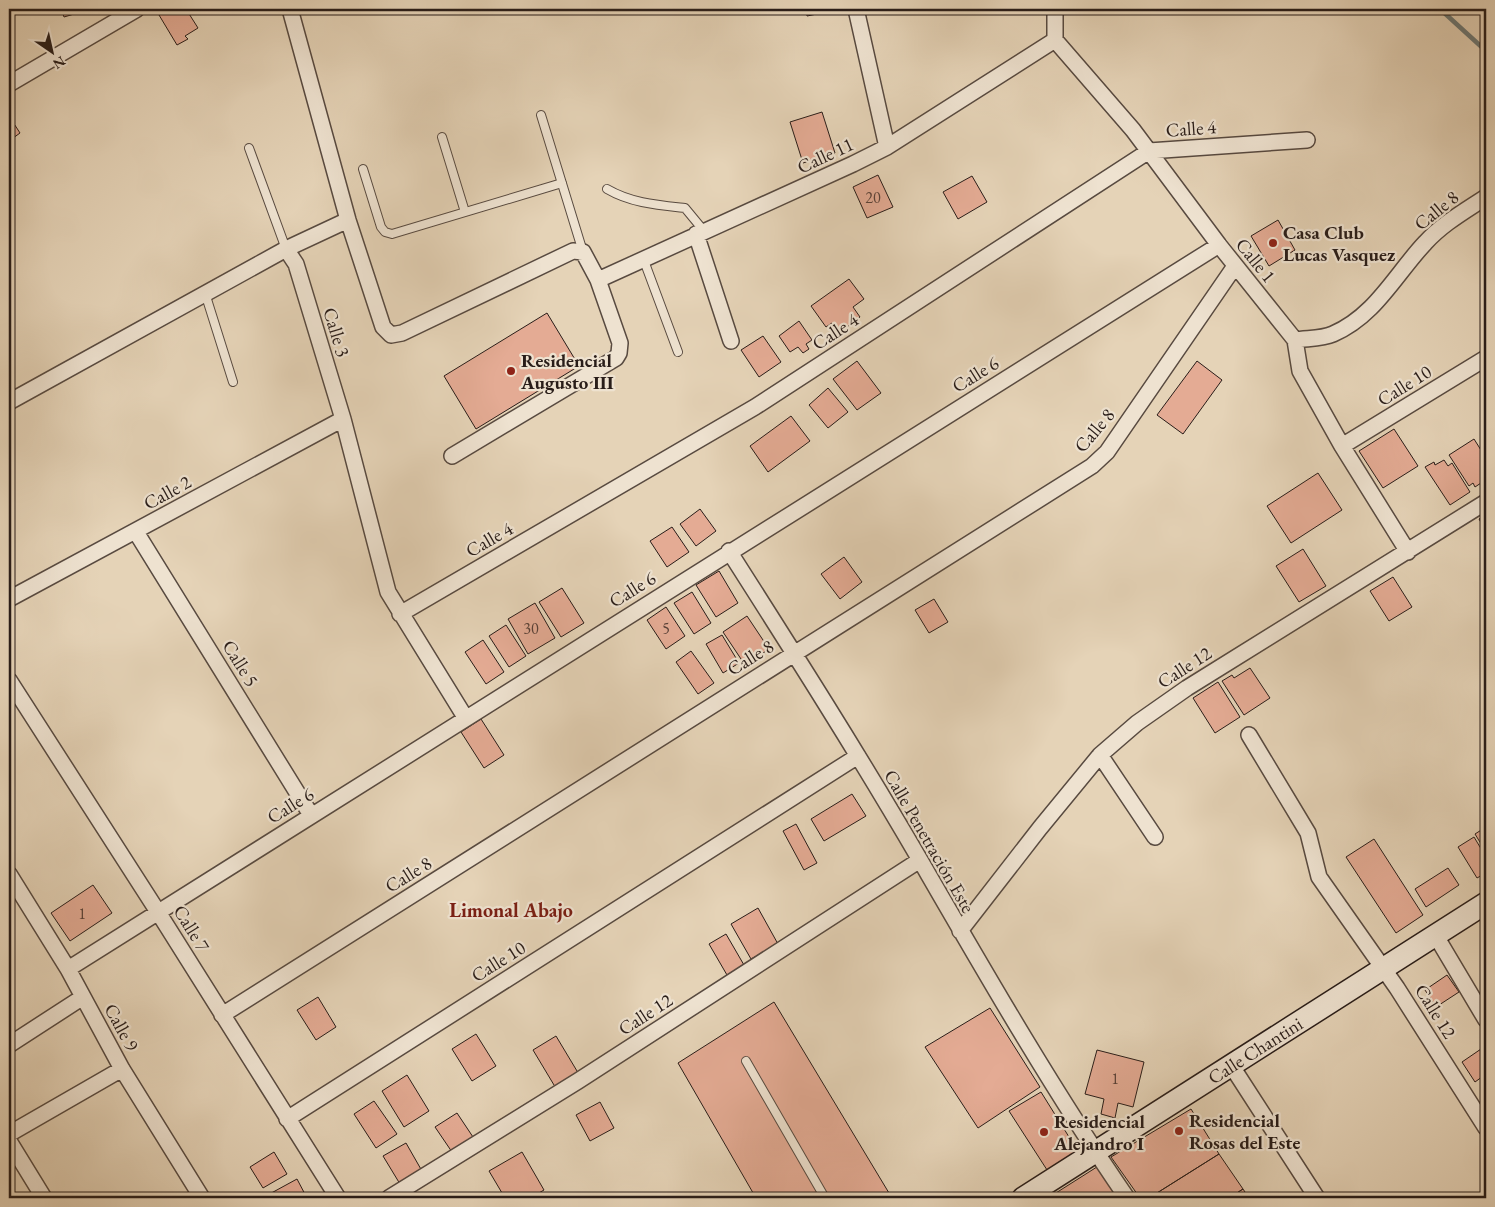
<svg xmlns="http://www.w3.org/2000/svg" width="1495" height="1207" font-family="'EB Garamond',serif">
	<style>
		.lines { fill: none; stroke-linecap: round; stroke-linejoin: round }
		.stream { stroke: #6c7977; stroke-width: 4.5 }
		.building { fill: #e4ab94; stroke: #291d19 }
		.lane-casing { stroke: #584a40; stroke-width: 10 }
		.street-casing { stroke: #584a40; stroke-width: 18 }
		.secondary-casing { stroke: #291d19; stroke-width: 24 }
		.lane { stroke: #eee2d0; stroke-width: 8 }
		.street { stroke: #eee2d0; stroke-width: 15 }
		.secondary { stroke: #eee2d0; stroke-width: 21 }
		.poi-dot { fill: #8f2418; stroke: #eee2d0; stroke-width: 2 }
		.labels { text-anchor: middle; stroke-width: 4.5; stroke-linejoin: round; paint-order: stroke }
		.number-label { font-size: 16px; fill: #584038 }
		.street-label { font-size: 19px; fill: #291d19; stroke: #eee2d0 }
		.poi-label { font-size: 19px; font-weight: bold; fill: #291d19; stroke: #eee2d0; text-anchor: start }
		.neighbourhood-label { font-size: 20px; font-weight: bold; fill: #7a1f14; stroke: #eee2d0 }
	</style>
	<rect width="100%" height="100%" fill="#e5d3b7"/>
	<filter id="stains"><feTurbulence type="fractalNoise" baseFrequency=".004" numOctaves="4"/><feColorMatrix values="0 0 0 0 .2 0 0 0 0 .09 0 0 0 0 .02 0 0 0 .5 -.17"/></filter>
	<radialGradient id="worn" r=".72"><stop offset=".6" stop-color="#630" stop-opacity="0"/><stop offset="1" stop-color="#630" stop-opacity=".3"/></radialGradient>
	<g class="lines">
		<path class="stream" d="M 1440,9 L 1486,51"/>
	</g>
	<path class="building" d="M 61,9 L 91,9 L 64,17 Z
		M 168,9 L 186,9 L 198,28 L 185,36 L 188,39 L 177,45 L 159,15 Z
		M 806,9 L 826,9 L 827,12 L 807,16 Z
		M 822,112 L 835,153 L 803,163 L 790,122 Z
		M 9,116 L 20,133 L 9,141 Z
		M 878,175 L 893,207 L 867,218 L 853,187 Z
		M 972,176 L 987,202 L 958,219 L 943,192 Z
		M 1278,220 L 1295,250 L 1269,266 L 1251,236 Z
		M 849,279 L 864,299 L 853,307 L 860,317 L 839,333 L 832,323 L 826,327 L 811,306 Z
		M 547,313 L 579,366 L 476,429 L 444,376 Z
		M 799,321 L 812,340 L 806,344 L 809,349 L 803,353 L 798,347 L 790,352 L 779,336 Z
		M 763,336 L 781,362 L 759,377 L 741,350 Z
		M 857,361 L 881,393 L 857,410 L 833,379 Z
		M 1197,361 L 1222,380 L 1183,434 L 1157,415 Z
		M 828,388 L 848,412 L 828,428 L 809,405 Z
		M 791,416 L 810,441 L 768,472 L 750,446 Z
		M 1394,429 L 1418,466 L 1383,488 L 1359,451 Z
		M 1474,439 L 1486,458 L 1486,485 L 1484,487 L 1481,483 L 1475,487 L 1473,483 L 1469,486 L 1449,455 Z
		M 1444,460 L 1448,466 L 1452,463 L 1470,492 L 1450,505 L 1425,467 L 1434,462 L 1435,465 Z
		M 1318,473 L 1342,510 L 1291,543 L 1267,506 Z
		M 700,509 L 716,531 L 696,546 L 680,524 Z
		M 1486,514 L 1486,531 L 1479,519 Z
		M 672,527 L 689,552 L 667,567 L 650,541 Z
		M 1303,549 L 1326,586 L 1299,602 L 1276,566 Z
		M 844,557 L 862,582 L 840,599 L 821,574 Z
		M 719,571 L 738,603 L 716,617 L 696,585 Z
		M 1393,577 L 1412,607 L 1389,621 L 1370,591 Z
		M 562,588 L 584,623 L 561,637 L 539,602 Z
		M 692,592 L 711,623 L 694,634 L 674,603 Z
		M 934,599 L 948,622 L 929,633 L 915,610 Z
		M 535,603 L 555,638 L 528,654 L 508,619 Z
		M 666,607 L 685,636 L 666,649 L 647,620 Z
		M 747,616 L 769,649 L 745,665 L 723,632 Z
		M 506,625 L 526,656 L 509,667 L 489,636 Z
		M 722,635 L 739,663 L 723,673 L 706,644 Z
		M 483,640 L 504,672 L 486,684 L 465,652 Z
		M 691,651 L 714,683 L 698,694 L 676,662 Z
		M 1250,668 L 1270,698 L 1244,715 L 1222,681 L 1232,675 L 1234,678 Z
		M 1218,682 L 1240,717 L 1215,733 L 1193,698 Z
		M 481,719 L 504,755 L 484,768 L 461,732 Z
		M 852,794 L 866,816 L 824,841 L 811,819 Z
		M 796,824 L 817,863 L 804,870 L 783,831 Z
		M 1486,827 L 1486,852 L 1475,834 Z
		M 1474,837 L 1486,857 L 1486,873 L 1477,878 L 1458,847 Z
		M 1374,839 L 1423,915 L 1396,933 L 1346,857 Z
		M 1448,868 L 1459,885 L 1426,907 L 1415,889 Z
		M 93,885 L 112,913 L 70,941 L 51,913 Z
		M 758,908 L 778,944 L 751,959 L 731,924 Z
		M 726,934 L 744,965 L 727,975 L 709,944 Z
		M 1447,975 L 1459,992 L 1436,1007 L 1425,990 Z
		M 318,997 L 336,1027 L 316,1040 L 297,1010 Z
		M 774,1002 L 892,1198 L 756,1198 L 678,1063 Z
		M 990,1008 L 1040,1087 L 978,1128 L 925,1047 Z
		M 476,1034 L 496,1066 L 472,1081 L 452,1049 Z
		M 556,1036 L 580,1076 L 557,1090 L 533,1050 Z
		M 1481,1049 L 1485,1055 L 1486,1054 L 1486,1074 L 1475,1082 L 1462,1062 Z
		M 1097,1050 L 1144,1062 L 1133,1107 L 1118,1103 L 1115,1118 L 1101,1114 L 1104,1099 L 1085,1094 Z
		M 407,1075 L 429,1111 L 404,1127 L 382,1091 Z
		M 1041,1092 L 1079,1153 L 1049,1173 L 1009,1111 Z
		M 374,1101 L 397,1134 L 376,1148 L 354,1114 Z
		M 600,1102 L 614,1128 L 590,1141 L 576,1115 Z
		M 1191,1109 L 1219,1154 L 1149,1198 L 1140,1198 L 1111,1157 Z
		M 457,1113 L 473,1137 L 452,1152 L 435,1127 Z
		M 406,1143 L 422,1171 L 400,1184 L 383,1156 Z
		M 274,1152 L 287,1174 L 263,1188 L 250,1167 Z
		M 522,1152 L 544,1190 L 530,1198 L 505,1198 L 489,1171 Z
		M 1219,1154 L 1243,1189 L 1229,1198 L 1149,1198 Z
		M 1100,1165 L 1122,1198 L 1048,1198 Z
		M 297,1179 L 307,1198 L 265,1198 L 264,1197 Z
		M 1243,1189 L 1249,1198 L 1229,1198 Z"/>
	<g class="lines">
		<defs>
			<path id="lane" d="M 541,115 L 583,252
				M 442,137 L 465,212
				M 249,148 L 286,249
				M 363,169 L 381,227 L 385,232 L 392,234 L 562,183
				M 607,189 C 631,203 657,205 685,208 L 704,231
				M 643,258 L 678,352
				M 205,293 L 233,382
				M 746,1061 L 825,1198"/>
			<path id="street" d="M 290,9 L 348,220 L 383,327 L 391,335 L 402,333 L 573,251 L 583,252 L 598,280 L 620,343 L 619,353 L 616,358 L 452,456
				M 856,9 L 887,147
				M 1055,9 L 1055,40 L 1133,130 L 1219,245 L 1295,340 L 1300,371 L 1342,446 L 1408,552
				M 9,84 L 137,9
				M 696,234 L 731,341
				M 286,249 L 348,220
				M 598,280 L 853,164 L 887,147 L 1055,40
				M 1295,340 C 1307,338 1322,339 1333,334 C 1375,316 1395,275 1425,243 C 1442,224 1465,211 1486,197
				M 9,402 L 286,249 L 296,264 L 343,419 L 388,592 L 465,717
				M 1342,446 L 1486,358
				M 136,532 L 311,815
				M 729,551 C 794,653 859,755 920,860 C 986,974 1052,1089 1127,1198
				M 9,599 L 343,419
				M 400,614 L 755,407 L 1149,151 L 1307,140
				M 9,680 L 158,912 L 338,1198
				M 1249,735 L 1308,833 L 1319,877 L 1397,988 L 1486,1128
				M 1100,755 L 1155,837
				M 9,874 L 68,969 L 122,1069 L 202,1198
				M 960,931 L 1040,828 L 1100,755 L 1137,723 L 1187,688 L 1486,502
				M 1436,936 L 1486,1020
				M 68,969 L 1219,245
				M 222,1015 L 1092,466 L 1107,452 L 1235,266
				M 9,1045 L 83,997
				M 1231,1065 L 1317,1198
				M 287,1119 L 858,756
				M 9,1134 L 122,1069
				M 9,1141 L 44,1198
				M 389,1198 L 578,1081 L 920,860"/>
			<g id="secondary">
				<path id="s1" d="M 1023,1198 L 1486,903"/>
			</g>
		</defs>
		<use href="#lane" class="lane-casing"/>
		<use href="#street" class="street-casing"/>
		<use href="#secondary" class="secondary-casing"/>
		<use href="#lane" class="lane"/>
		<use href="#street" class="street"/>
		<use href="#secondary" class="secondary"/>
	</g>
	<g class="poi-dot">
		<circle cx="1273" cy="243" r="5"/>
		<circle cx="511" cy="371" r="5"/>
		<circle cx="1179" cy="1131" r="5"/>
		<circle cx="1044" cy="1132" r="5"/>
	</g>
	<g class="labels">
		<g class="number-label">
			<text x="873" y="203">20</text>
			<text x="531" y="634">30</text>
			<text x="666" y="634">5</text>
			<text x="82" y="919">1</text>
			<text x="1115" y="1084">1</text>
		</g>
		<g class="street-label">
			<text transform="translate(1191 128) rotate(-4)" y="7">Calle 4</text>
			<text transform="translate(825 155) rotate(-25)" y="7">Calle 11</text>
			<text transform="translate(1436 210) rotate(-39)" y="7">Calle 8</text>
			<text transform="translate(1256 260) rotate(51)" y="7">Calle 1</text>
			<text transform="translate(835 331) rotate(-33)" y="7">Calle 4</text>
			<text transform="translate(337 332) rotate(73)" y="7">Calle 3</text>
			<text transform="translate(975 374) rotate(-32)" y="7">Calle 6</text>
			<text transform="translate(1404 385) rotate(-32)" y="7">Calle 10</text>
			<text transform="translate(1094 430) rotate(-50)" y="7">Calle 8</text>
			<text transform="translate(167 492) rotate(-29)" y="7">Calle 2</text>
			<text transform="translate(489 539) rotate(-30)" y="7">Calle 4</text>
			<text transform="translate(632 589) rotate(-32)" y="7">Calle 6</text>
			<text transform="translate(750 657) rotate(-32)" y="7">Calle 8</text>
			<text transform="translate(241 663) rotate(58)" y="7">Calle 5</text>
			<text transform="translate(1184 667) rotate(-33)" y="7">Calle 12</text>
			<text transform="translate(290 805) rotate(-32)" y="7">Calle 6</text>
			<text transform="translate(930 841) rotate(60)" y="7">Calle Penetración Este</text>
			<text transform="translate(408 874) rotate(-32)" y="7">Calle 8</text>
			<text transform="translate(192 928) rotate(58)" y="7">Calle 7</text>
			<text transform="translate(498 961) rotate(-32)" y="7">Calle 10</text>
			<text transform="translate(1436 1011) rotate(58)" y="7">Calle 12</text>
			<text transform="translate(645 1014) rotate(-33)" y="7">Calle 12</text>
			<text transform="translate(122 1027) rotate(61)" y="7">Calle 9</text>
			<text dy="7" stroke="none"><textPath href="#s1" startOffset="275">Calle Chantini</textPath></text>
		</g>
		<g class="poi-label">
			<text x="1283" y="239">Casa Club<tspan x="1283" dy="22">Lucas Vasquez</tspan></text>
			<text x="521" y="367">Residencial<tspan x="521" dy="22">Augusto III</tspan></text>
			<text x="1189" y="1127">Residencial<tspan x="1189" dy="22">Rosas del Este</tspan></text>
			<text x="1054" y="1128">Residencial<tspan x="1054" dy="22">Alejandro I</tspan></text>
		</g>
		<g class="neighbourhood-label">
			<text x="511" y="917">Limonal Abajo</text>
		</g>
	</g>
	<rect width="1495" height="1207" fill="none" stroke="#e5d3b7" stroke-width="30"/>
	<rect x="10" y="10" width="1475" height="1187" fill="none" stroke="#291d19" stroke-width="2.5"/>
	<rect x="15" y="15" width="1465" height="1177" fill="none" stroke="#291d19"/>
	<g transform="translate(52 52) rotate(146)" stroke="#eee2d0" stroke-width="4" paint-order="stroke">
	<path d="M0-4L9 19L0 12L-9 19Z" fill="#291d19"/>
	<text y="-8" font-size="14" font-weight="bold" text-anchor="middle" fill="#291d19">N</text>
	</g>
	<rect width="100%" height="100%" filter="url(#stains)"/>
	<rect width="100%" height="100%" fill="url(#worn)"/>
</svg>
